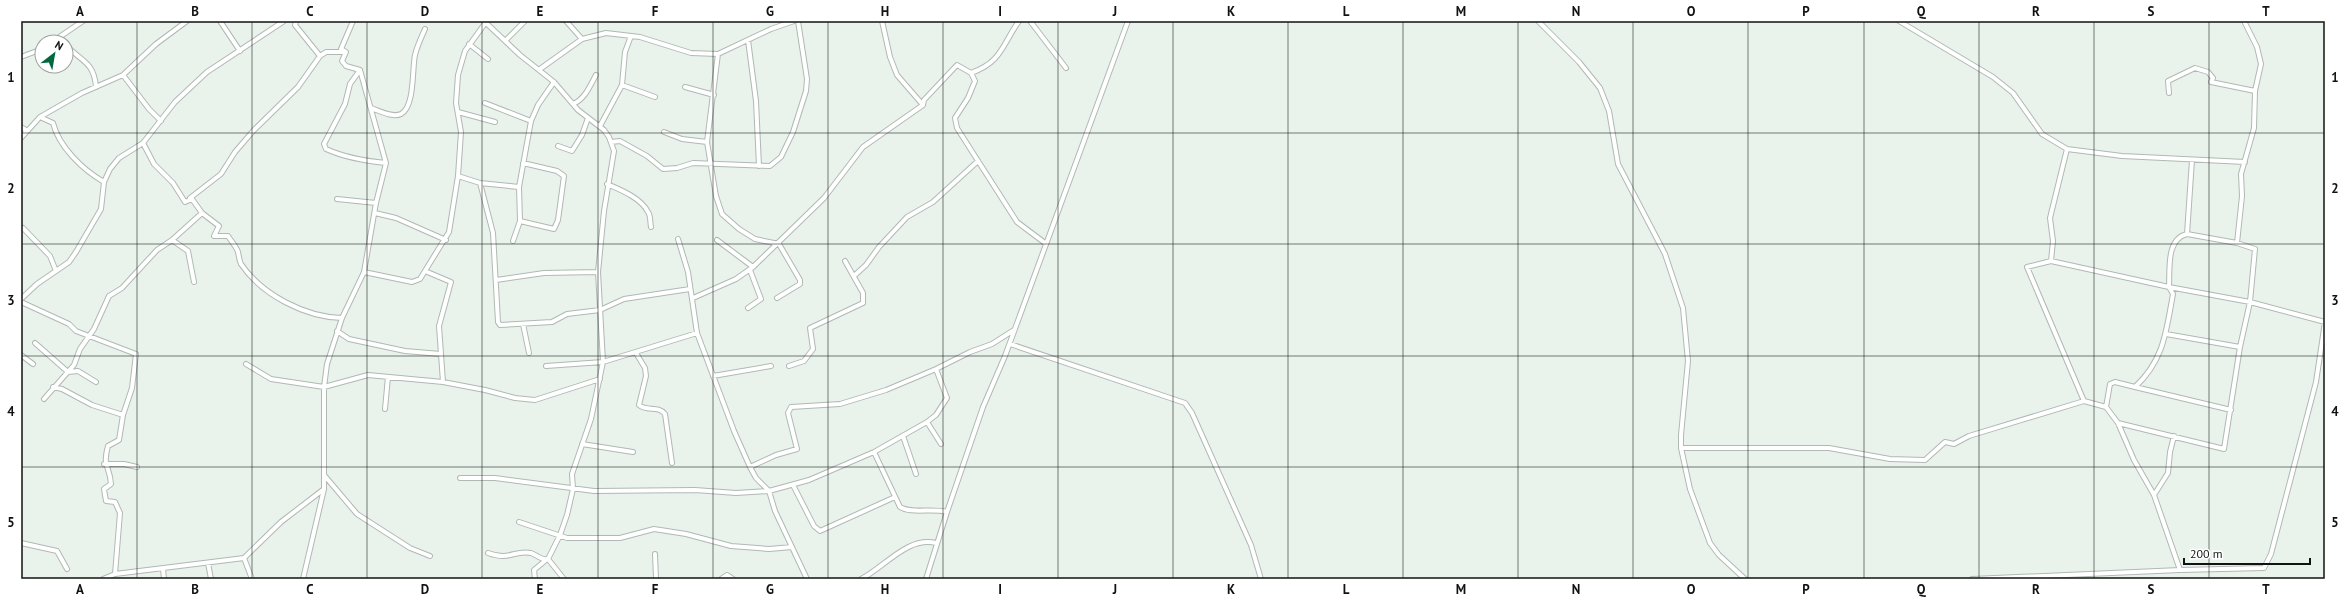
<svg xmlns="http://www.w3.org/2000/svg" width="2346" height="600" font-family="'PT Sans',sans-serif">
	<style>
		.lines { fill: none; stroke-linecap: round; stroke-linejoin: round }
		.minor-casing { stroke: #b0b9b3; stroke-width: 6 }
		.minor { stroke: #fff; stroke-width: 4 }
		.grid { fill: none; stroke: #101311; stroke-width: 1; stroke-opacity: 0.55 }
		.neatline { fill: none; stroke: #101311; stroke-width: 1.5 }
		.grid-label { font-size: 13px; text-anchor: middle; font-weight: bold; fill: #101311 }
	</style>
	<rect width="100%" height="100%" fill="#e9f3ec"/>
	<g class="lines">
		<defs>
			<path id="minor" d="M 220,21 L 240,51
				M 296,21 L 295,25 L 320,56 L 326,52 L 345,52
				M 484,21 L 520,55 L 554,82 L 578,110 L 604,130 L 609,137 L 614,151 L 604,211 L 598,272 L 603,362 L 591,419 L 572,474 L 573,489 L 567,515 L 560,535 L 548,559 L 564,579
				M 566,21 L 582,39
				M 882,21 L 890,57 L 897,75 L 923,105
				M 1030,21 L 1066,68
				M 1538,21 L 1579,62 L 1600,88 L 1609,111 L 1618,164 L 1665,254 L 1683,308 L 1688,361 L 1681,435 L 1681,448 L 1690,489 L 1710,543 L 1719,555 L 1745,579
				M 1899,21 L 1993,77 L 2013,93 L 2042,134 L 2067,149
				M 486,22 L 465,51 L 458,75 L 456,103 L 461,132 L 458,176 L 480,183 L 519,187 L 531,121 L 538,105 L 554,82
				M 506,40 L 525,21
				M 748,40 L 756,101 L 759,166
				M 52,42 L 83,21
				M 469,44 L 488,59
				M 66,45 C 80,61 94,61 96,87
				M 718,54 L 707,142 L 716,196 L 722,214 L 739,229 L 755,239 L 779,244 L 800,280 L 800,284 L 777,298
				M 21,57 L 42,49
				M 540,69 L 582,39 L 606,33 L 640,37 L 691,53 L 718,54 L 771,29 L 794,21
				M 360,70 L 350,84 L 345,104 L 324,144 L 326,149 C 346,158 365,161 386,163
				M 971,73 C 1002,62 1002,45 1019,21
				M 123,75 L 149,109 L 161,121
				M 622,85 L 655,97
				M 685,87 L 714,95
				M 2169,93 L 2168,81 L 2195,68 L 2208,72 L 2213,78 L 2211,82 L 2255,91
				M 485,103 L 531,121
				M 573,104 C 585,99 590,86 596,75
				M 371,108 C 380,111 393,118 401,114 C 415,107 412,68 415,55 C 417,46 421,38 425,29
				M 458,112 L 495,122
				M 40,117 L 53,123 C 59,147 83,170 104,182
				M 600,126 L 622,85 L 625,52 L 631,36
				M 21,127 L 26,130 L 25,133
				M 664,132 L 682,139 L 707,142
				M 21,138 L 40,117 L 82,93 L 123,75 L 156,44 L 187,21
				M 611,142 L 620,141 L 647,156 L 663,169 L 677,168 L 693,163 L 770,166 L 781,157 L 793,132 L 806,91 L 807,79 L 798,21
				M 143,143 L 154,164 L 173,183 L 185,202 L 192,199 L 202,213 L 219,226 L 214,236 L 228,236 C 231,241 236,246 238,252 C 239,256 239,260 241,264 C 262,295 305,317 342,318
				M 558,146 L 572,151 L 582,135 L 588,118
				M 480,183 L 493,233 L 498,322 L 500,325 L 552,322 L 567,314 L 600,310 L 624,299 L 690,289
				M 607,184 C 621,190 641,198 648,212 C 651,216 650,223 651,227
				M 519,187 L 520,221 L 554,229 L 558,220 L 564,176 L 557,171 L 523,163
				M 190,198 L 221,174 L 235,152 L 254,130 L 298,87 L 320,56
				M 337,199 L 376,203
				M 375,213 L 396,218 L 446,240
				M 23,228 L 50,256 L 56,271
				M 2187,234 L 2192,160
				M 678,239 L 688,272 L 697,333 L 734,431 L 750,467 L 756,478 L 769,491 L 775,511 L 807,579
				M 172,240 L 188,251 L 194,282
				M 717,240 L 753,267
				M 513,241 L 520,221
				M 2051,261 L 2053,241 L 2050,218 L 2067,149 L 2122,156 L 2245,162
				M 425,271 L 451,282 L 439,326 L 443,382
				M 364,272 L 412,282 L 420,279 L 449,232 L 458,176
				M 855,275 L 866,265 L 879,247 L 907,217 L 933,202 L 978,161
				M 496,280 L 544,273 L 598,272
				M 693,298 L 736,279 L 753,267 L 824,198 L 863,147 L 923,105 L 924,100 L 957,65 L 971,73 L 975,81 L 968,98 L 955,118 L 957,128 L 1017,222 L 1045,243
				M 21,299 L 37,284 L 69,262 L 76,252 L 101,209 L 104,182 L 110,169 L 119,158 L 143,143 L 175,102 L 207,72 L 284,21
				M 21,302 L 69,324 L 76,331 L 136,354 L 132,388 L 123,415 L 119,440 L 108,446 C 102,467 110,466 111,484 L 104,489 L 106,501 L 115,502 L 120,513 L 115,574
				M 748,308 L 761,299 L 750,270
				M 523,324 L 529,353
				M 337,331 L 349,339 L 405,351 L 441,354
				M 2166,334 L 2240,347 L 2250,302 L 2255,249 L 2237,243 L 2242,196 L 2241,174 L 2254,128 L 2255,91 L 2261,64 L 2257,47 L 2244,21
				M 35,343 L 68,372 L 78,371 L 96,382
				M 1010,344 L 1185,403 L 1192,413 L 1251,545 L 1261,579
				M 636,353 L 645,368 L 646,376 L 639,405 C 647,412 658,405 665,414 L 672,463
				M 21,355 L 33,364
				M 246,364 L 271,379 L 324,387 L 368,375 L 443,382 L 485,390 L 515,398 L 535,400 L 600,379
				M 546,366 L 603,362 L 697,333
				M 789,366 L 804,361 L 813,349 L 810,328 L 863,303 L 863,293 L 845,261
				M 713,376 L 771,366
				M 53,387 L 62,389 L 92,405 L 123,415
				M 44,399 L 74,365 L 80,349 L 94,329 L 109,296 L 122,288 L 157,250 L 172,240 L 202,213
				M 2106,407 L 2110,384 L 2115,382 L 2135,387
				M 385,409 L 388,377
				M 927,422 L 941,444
				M 2118,423 L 2224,449 L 2240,347
				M 903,436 L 916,474
				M 582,444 L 633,452
				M 1681,448 L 1829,448 L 1890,459 L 1925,460 L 1945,442 L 1954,444 L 1969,436 L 2084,401
				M 874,452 L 900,507 C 911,514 932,508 947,512 L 983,407 L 1005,356 L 1128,21
				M 104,464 L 124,464 L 137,467
				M 750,467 L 776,455 L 797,449 L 788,413 L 791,407 L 840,404 L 886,390 L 936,369 L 970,352 L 992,344 L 1014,330
				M 324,475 L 357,514 L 410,548 L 430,556
				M 460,478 L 495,478 L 594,491 L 695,490 L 736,493 L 769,491 L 809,480 L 874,452 L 927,422 L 936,415 L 947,398 L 936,369
				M 793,485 L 814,526 L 820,531 L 895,497
				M 2154,495 L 2168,473 L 2170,452 L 2174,436
				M 519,522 L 567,538 L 620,538 L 654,529 L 686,534 L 731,546 L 769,549 L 792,547
				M 21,543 L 57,551 L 67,569
				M 488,553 C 510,561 513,550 531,553 C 537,555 542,561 548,559
				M 655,554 L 656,579
				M 244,558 L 252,579
				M 208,563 L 211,579
				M 163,569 L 164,579
				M 2180,570 L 2264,568 L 2271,554 L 2316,382 L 2325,322 L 2250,302 L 2169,287 C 2170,269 2166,239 2187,234 L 2237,243
				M 103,579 L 115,574 L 244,558 L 281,522 L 324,489
				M 303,579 L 324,489 L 324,387 L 327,364 L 342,318 L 364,272 L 376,203 L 386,163 L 360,70 L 346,66 L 342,61 L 346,52 L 341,49 L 353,21
				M 535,579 L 534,570 L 546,560
				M 721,579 L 727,575 L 733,579
				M 861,579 C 884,568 907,536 936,543
				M 926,579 L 947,512
				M 1972,579 L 2180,570 L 2154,495 L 2134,460 L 2118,423 L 2106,407 L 2084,401 L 2027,267 L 2051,261 L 2169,287 L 2173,294 C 2166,332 2164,360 2135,387 L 2231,410"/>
		</defs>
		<use href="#minor" class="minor-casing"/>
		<use href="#minor" class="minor"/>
	</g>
	<path class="grid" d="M 137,21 L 137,579M 252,21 L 252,579M 367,21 L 367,579M 482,21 L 482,579M 598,21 L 598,579M 713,21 L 713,579M 828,21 L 828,579M 943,21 L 943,579M 1058,21 L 1058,579M 1173,21 L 1173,579M 1288,21 L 1288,579M 1403,21 L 1403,579M 1518,21 L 1518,579M 1633,21 L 1633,579M 1748,21 L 1748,579M 1864,21 L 1864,579M 1979,21 L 1979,579M 2094,21 L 2094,579M 2209,21 L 2209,579M 21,133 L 2325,133M 21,244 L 2325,244M 21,356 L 2325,356M 21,467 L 2325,467"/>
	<rect width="2346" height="600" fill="none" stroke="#ffffff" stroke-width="44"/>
	<g transform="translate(54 54) rotate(31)"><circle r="19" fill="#ffffff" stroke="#9fa1a0"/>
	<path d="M0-3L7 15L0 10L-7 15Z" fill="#006940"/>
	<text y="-6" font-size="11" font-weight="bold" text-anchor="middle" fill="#101311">N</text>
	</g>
	<path d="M2184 558v6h126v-6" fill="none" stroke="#101311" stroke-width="2"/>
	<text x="2190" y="558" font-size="12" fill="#101311" stroke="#ffffff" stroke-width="3" paint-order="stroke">200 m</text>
	<rect x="22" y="22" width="2302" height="556" class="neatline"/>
	<g class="grid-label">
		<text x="80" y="16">A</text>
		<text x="195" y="16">B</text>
		<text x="310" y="16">C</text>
		<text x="425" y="16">D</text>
		<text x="540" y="16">E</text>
		<text x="655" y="16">F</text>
		<text x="770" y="16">G</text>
		<text x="885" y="16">H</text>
		<text x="1000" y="16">I</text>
		<text x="1115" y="16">J</text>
		<text x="1231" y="16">K</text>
		<text x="1346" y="16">L</text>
		<text x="1461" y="16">M</text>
		<text x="1576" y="16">N</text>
		<text x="1691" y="16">O</text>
		<text x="1806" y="16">P</text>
		<text x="1921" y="16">Q</text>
		<text x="2036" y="16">R</text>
		<text x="2151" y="16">S</text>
		<text x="2266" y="16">T</text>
		<text x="11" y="82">1</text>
		<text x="2335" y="82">1</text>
		<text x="11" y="193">2</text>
		<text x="2335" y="193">2</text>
		<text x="11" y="305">3</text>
		<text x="2335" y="305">3</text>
		<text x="11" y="416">4</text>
		<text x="2335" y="416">4</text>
		<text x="11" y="527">5</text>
		<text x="2335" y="527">5</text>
		<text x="80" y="594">A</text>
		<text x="195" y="594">B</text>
		<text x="310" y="594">C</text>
		<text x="425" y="594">D</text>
		<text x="540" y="594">E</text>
		<text x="655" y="594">F</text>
		<text x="770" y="594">G</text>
		<text x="885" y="594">H</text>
		<text x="1000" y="594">I</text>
		<text x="1115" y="594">J</text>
		<text x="1231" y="594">K</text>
		<text x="1346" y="594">L</text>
		<text x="1461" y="594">M</text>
		<text x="1576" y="594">N</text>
		<text x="1691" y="594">O</text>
		<text x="1806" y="594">P</text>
		<text x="1921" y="594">Q</text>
		<text x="2036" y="594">R</text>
		<text x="2151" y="594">S</text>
		<text x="2266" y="594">T</text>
	</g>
</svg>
